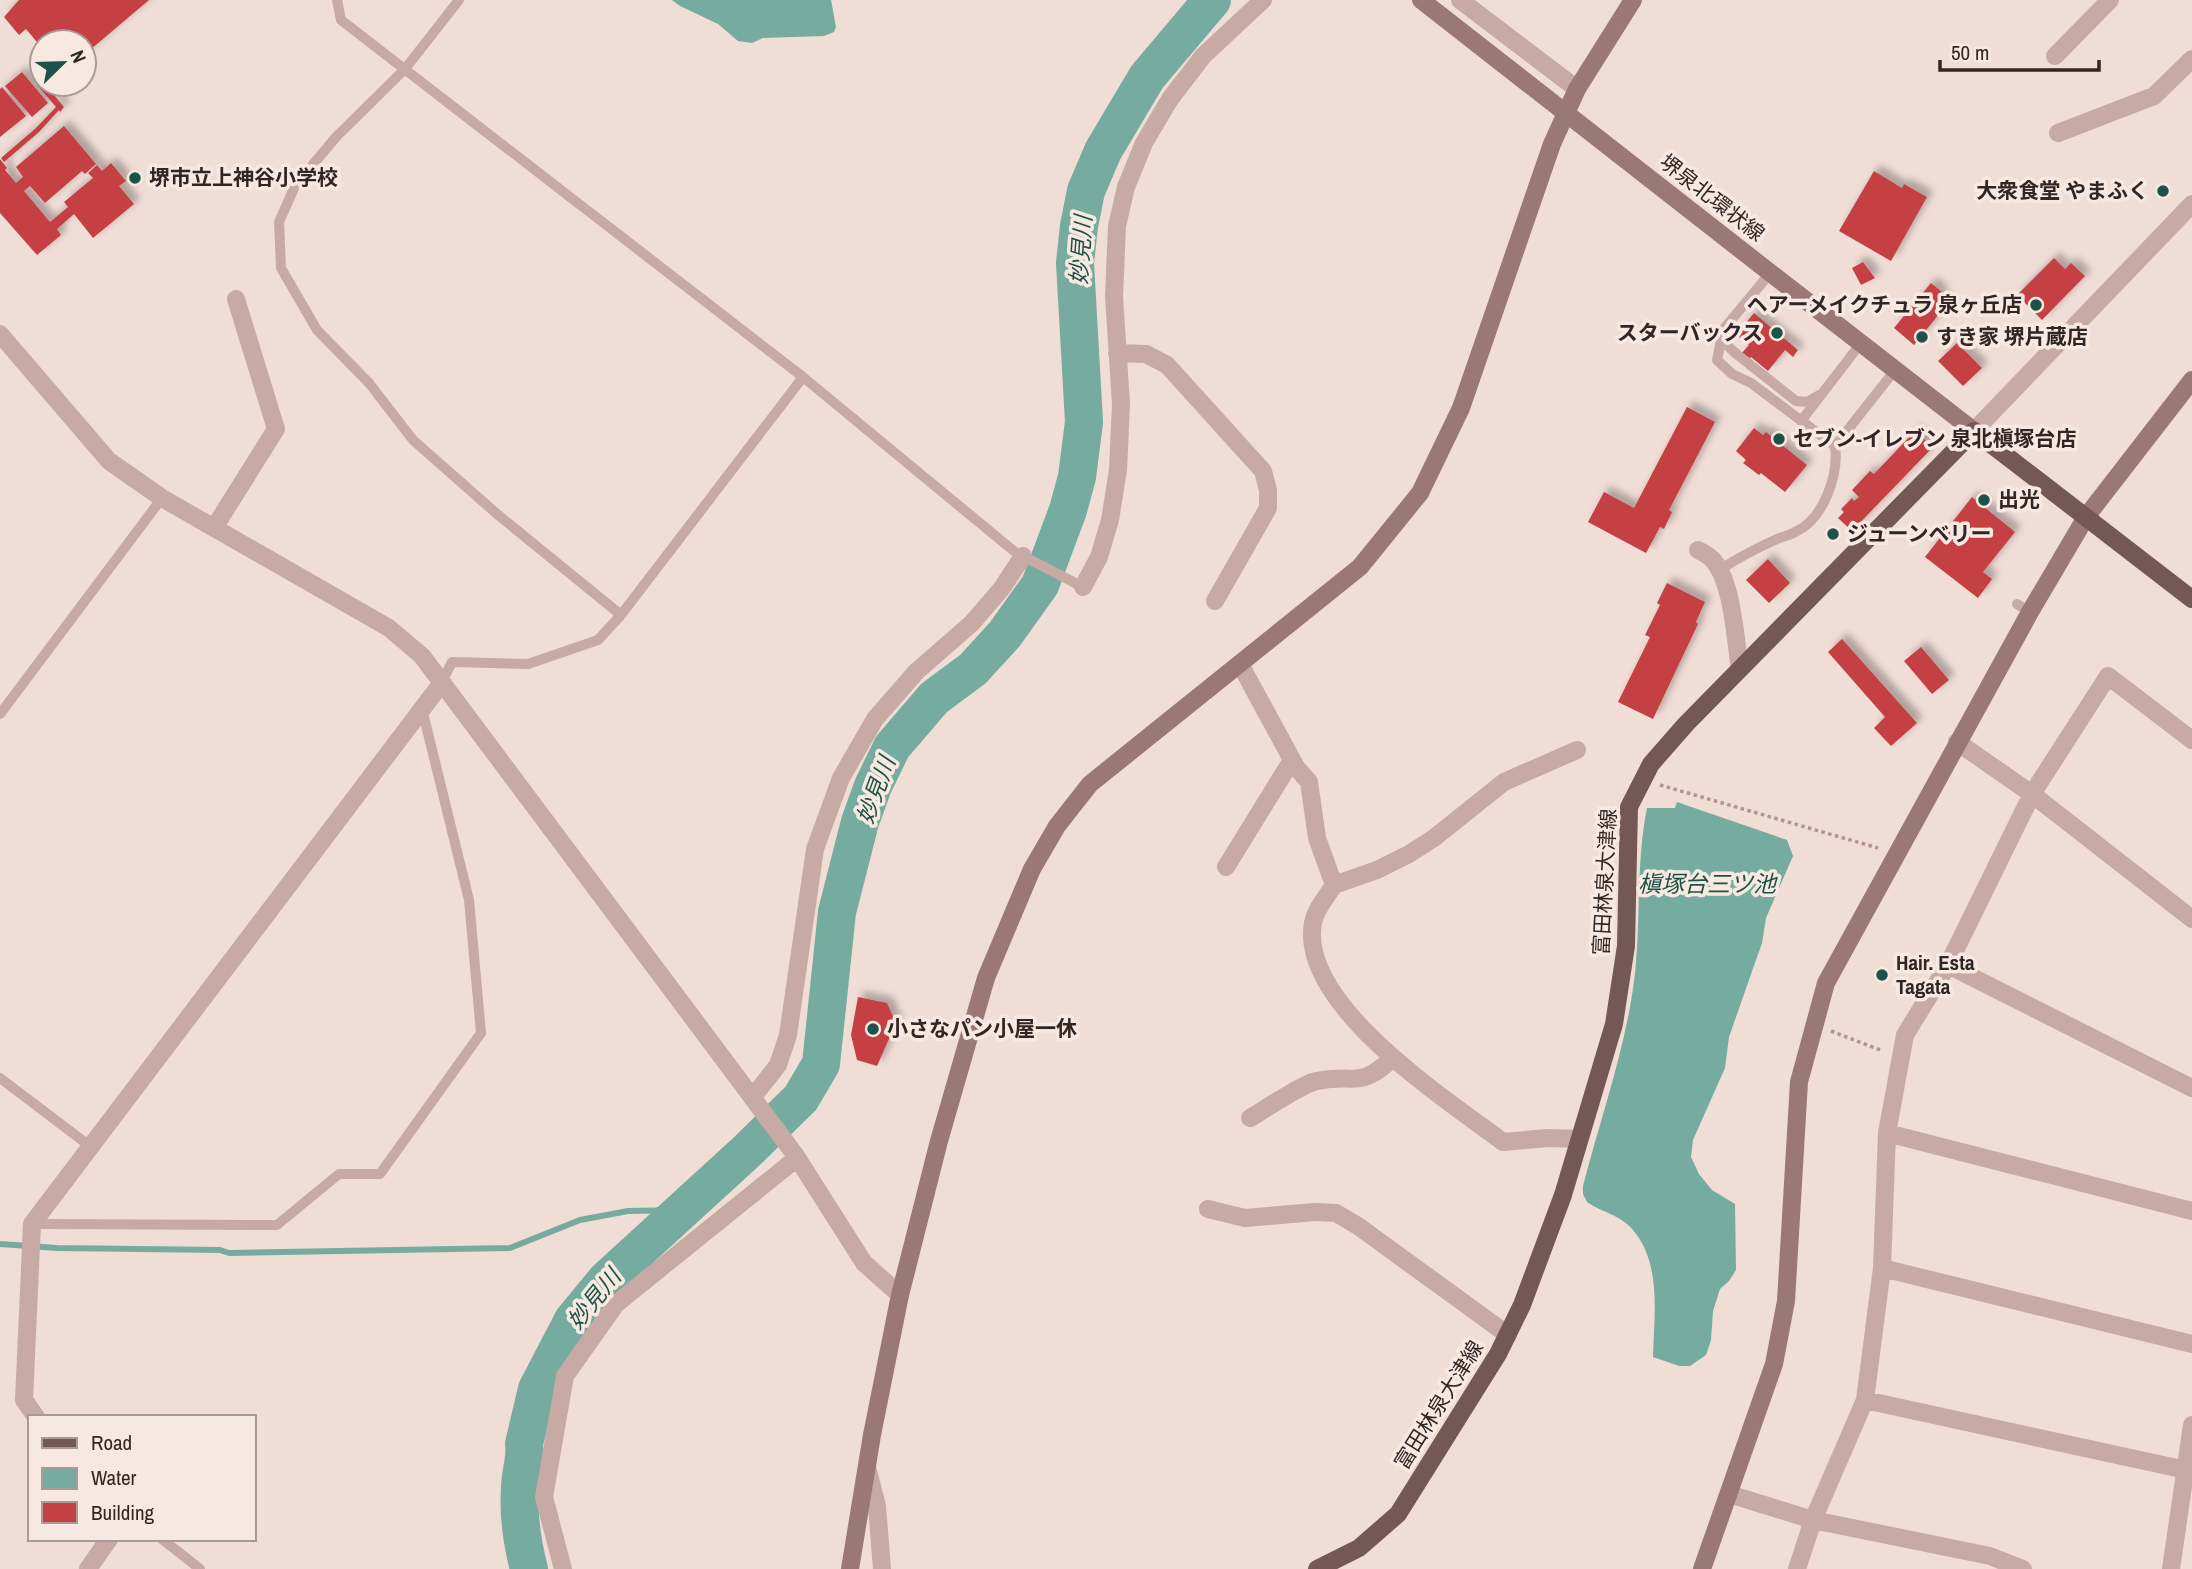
<svg xmlns="http://www.w3.org/2000/svg" width="2192" height="1569" font-family="'Archivo Narrow','Noto Sans JP',sans-serif">
	<style>
		.water { fill: #76aca0 }
		.lines { fill: none; stroke-linecap: round; stroke-linejoin: round }
		.stream { stroke: #76aca0; stroke-width: 6 }
		.river { stroke: #76aca0; stroke-width: 38 }
		.building { fill: #c44043; filter: url(#shadow) }
		.path { stroke: #b3948d; stroke-width: 3.5; stroke-dasharray: 3.5 3.5; stroke-linecap: butt }
		.lane { stroke: #c7aaa3; stroke-width: 10 }
		.street { stroke: #c7aaa3; stroke-width: 18 }
		.secondary { stroke: #9a7874; stroke-width: 18 }
		.primary { stroke: #745856; stroke-width: 18 }
		.secondary-bridge { stroke: #9a7874; stroke-width: 18 }
		.poi-dot { fill: #1c5248; stroke: #f8e8e2; stroke-width: 2.5 }
		.labels { text-anchor: middle; stroke-width: 7; stroke-linejoin: round; paint-order: stroke }
		.poi-label { font-size: 21px; font-weight: bold; fill: #322525; stroke: #f8e8e2; text-anchor: start }
		.street-label { font-size: 21px; fill: #322525; stroke: #f8e8e2 }
		.water-label { font-size: 23px; font-style: italic; fill: #1c5248; stroke: #f8e8e2 }
	</style>
	<defs>
		<filter id="shadow"><feDropShadow dx="6" dy="-6" stdDeviation="3.5" flood-color="#0004"/></filter>
	</defs>
	<rect width="100%" height="100%" fill="#f0ddd6"/>
	<path class="water" d="M 672,0 L 831,0 L 836,27 L 834,32 L 824,36 L 763,38 L 752,43 L 738,41 L 718,24 L 680,6 Z
		M 1677,802 L 1787,840 L 1793,856 L 1766,918 L 1762,943 L 1729,1037 L 1725,1068 L 1693,1140 L 1691,1157 L 1699,1174 L 1712,1190 L 1735,1204 L 1736,1270 L 1729,1281 L 1720,1289 L 1713,1311 L 1711,1340 L 1706,1355 L 1690,1366 L 1679,1366 L 1653,1357 C 1654,1316 1662,1264 1633,1230 C 1621,1215 1601,1212 1587,1202 L 1583,1194 L 1583,1186 C 1601,1116 1627,1045 1635,973 C 1641,918 1636,862 1647,808 L 1675,808 Z"/>
	<g class="lines">
		<path class="stream" d="M 0,1244 L 57,1248 L 220,1250 L 229,1253 L 510,1248 L 580,1220 L 628,1211 L 683,1210"/>
		<path class="river" d="M 529,1569 C 522,1542 518,1516 520,1488 C 520,1473 526,1459 524,1444 L 537,1389 L 573,1320 L 606,1280 L 746,1152 L 801,1098 L 821,1064 L 837,912 L 860,822 L 873,786 L 892,747 L 934,698 L 973,669 L 1005,634 L 1040,585 L 1068,510 L 1077,477 L 1084,422 L 1075,263 L 1079,226 L 1086,191 L 1103,151 L 1147,77 L 1212,0"/>
	</g>
	<path class="building" d="M 19,0 L 149,0 L 84,55 L 84,42 L 42,42 L 42,48 L 26,29 L 19,35 L 4,17 Z
		M 22,72 L 48,103 L 32,117 L 5,86 Z
		M 42,81 L 42,84 L 45,84 L 64,107 L 60,112 L 59,110 L 39,132 L 4,162 L 1,158 L 36,128 L 56,107 L 37,85 Z
		M 2,87 L 26,116 L 0,137 L 0,89 Z
		M 64,126 L 96,164 L 85,174 L 82,171 L 45,203 L 30,186 L 24,191 L 50,222 L 68,207 L 64,202 L 93,178 L 88,173 L 97,165 L 102,171 L 111,163 L 126,181 L 119,186 L 134,204 L 93,238 L 74,214 L 57,229 L 61,235 L 37,255 L 0,213 L 0,159 L 7,168 L 5,170 L 16,183 L 23,177 L 16,167 Z
		M 1874,171 L 1902,188 L 1904,184 L 1927,197 L 1891,261 L 1839,231 Z
		M 2054,258 L 2065,269 L 2071,263 L 2085,276 L 2042,320 L 2017,295 Z
		M 1863,262 L 1875,278 L 1861,285 L 1852,268 Z
		M 1931,283 L 1942,292 L 1939,296 L 1948,303 L 1914,345 L 1894,328 Z
		M 1754,313 L 1798,350 L 1793,357 L 1785,350 L 1768,371 L 1751,357 L 1749,360 L 1741,354 L 1749,345 L 1736,335 Z
		M 1957,343 L 1982,368 L 1963,386 L 1938,361 Z
		M 1687,407 L 1715,422 L 1669,510 L 1672,512 L 1664,529 L 1660,527 L 1646,553 L 1588,522 L 1604,492 L 1634,508 Z
		M 1754,428 L 1763,435 L 1766,432 L 1807,465 L 1785,492 L 1761,473 L 1759,475 L 1743,463 L 1746,460 L 1736,451 Z
		M 1915,431 L 1933,447 L 1852,531 L 1838,518 L 1844,512 L 1841,509 L 1852,498 L 1854,501 L 1859,497 L 1852,490 L 1870,471 L 1874,474 Z
		M 1972,497 L 2015,532 L 1983,572 L 1992,579 L 1978,598 L 1925,557 Z
		M 1768,559 L 1790,583 L 1769,603 L 1746,580 Z
		M 1667,583 L 1705,602 L 1696,622 L 1698,624 L 1653,719 L 1618,702 L 1650,637 L 1645,635 L 1660,605 L 1657,603 Z
		M 1842,639 L 1917,723 L 1891,746 L 1874,728 L 1885,717 L 1828,652 Z
		M 1921,647 L 1949,680 L 1932,694 L 1904,661 Z
		M 858,997 L 887,1003 L 896,1023 L 877,1066 L 857,1060 L 851,1035 Z"/>
	<g class="lines">
		<path class="path" d="M 1660,785 L 1878,848
			M 1831,1031 L 1883,1051"/>
		<path class="lane" d="M 337,0 L 341,20 L 803,377 L 1015,552 L 1083,587
			M 459,0 L 405,69 L 336,137 L 295,186 L 279,222 L 281,268 L 317,330 L 369,383 L 413,440 L 497,514 L 621,615
			M 1771,272 L 1723,330 L 1717,360 L 1732,374 L 1751,383 L 1835,446 L 1895,370
			M 1720,338 L 1734,352 L 1796,401 L 1807,402 L 1821,394
			M 1801,421 L 1861,343
			M 1719,570 C 1738,558 1757,548 1777,539 C 1784,536 1791,535 1797,531 C 1824,518 1839,474 1835,446
			M 2017,604 L 2030,612
			M 441,684 L 452,662 L 528,664 L 598,640 L 621,615 L 803,377
			M 0,714 L 162,498
			M 0,1078 L 91,1147
			M 32,1224 L 277,1225 L 339,1174 L 380,1174 L 481,1033 L 469,900 L 422,709
			M 162,1539 L 200,1569"/>
		<path class="street" d="M 1460,0 L 1577,89
			M 2055,56 L 2110,0
			M 2058,133 L 2154,96 L 2192,59
			M 0,334 L 109,461 L 162,498 L 389,628 L 422,656 L 796,1156 L 864,1263 L 900,1295
			M 1117,353 L 1146,354 L 1167,365 L 1263,471 L 1268,490 L 1268,508 L 1215,601
			M 1974,431 L 2192,204
			M 214,528 L 276,429 L 236,299
			M 1698,550 C 1702,552 1708,555 1712,559 C 1733,581 1735,639 1740,669
			M 1083,587 L 1099,557 L 1110,520 L 1118,470 L 1121,404 L 1114,296 L 1117,226 L 1126,187 L 1144,143 L 1170,99 L 1203,56 L 1263,0
			M 1240,664 L 1296,767 L 1309,782 L 1317,838 L 1334,885 C 1327,896 1315,910 1313,923 C 1298,1004 1446,1099 1503,1142 L 1548,1138 L 1579,1139
			M 2192,740 L 2108,676 L 2032,794 L 1948,965 L 1905,1035 L 1887,1133 L 1882,1268 L 2192,1344
			M 1957,742 L 2032,794 L 2192,919
			M 1226,867 L 1292,760
			M 1334,885 L 1377,870 L 1409,854 L 1434,838 L 1504,782 L 1577,750
			M 1948,965 L 2192,1088
			M 752,1098 L 778,1065 L 788,1035 L 815,849 L 841,778 L 875,719 L 916,672 L 972,623 L 1002,588 L 1023,556
			M 1250,1118 C 1265,1109 1304,1083 1317,1081 C 1357,1073 1358,1090 1393,1058
			M 1887,1133 L 2192,1211
			M 1208,1209 L 1245,1218 L 1315,1212 L 1336,1213 L 1358,1226 L 1508,1335
			M 1882,1268 L 1865,1400 L 1813,1520 L 1990,1556 L 2023,1569
			M 1865,1400 L 2186,1470
			M 36,1417 L 24,1400 L 32,1224 L 441,684
			M 867,1467 L 877,1506 L 882,1569
			M 1729,1494 L 1813,1520 L 1797,1569
			M 88,1569 L 109,1539
			M 563,1569 L 544,1497 L 565,1376 L 616,1304 L 797,1158
			M 2171,1569 L 2192,1425"/>
		<path class="secondary" d="M 1759,264 L 1974,431
			M 850,1569 L 872,1435 L 900,1295 L 939,1141 L 986,978 L 1032,869 L 1057,826 L 1090,784 L 1360,567 L 1420,493 L 1461,408 L 1552,144 L 1577,89 L 1633,0
			M 1702,1569 L 1774,1364 L 1786,1301 L 1799,1082 L 1826,983 L 2030,612 L 2086,517 L 2192,380"/>
		<path class="primary" d="M 1317,1569 L 1359,1548 L 1398,1514 L 1498,1354 L 1522,1305 L 1563,1195 L 1614,1024 L 1626,946 L 1629,807 L 1651,764 L 1686,724 L 1974,431 L 2192,599"/>
		<path class="secondary-bridge" d="M 1421,0 L 1759,264"/>
	</g>
	<g class="poi-dot">
		<circle cx="135" cy="178" r="7"/>
		<circle cx="2163" cy="191" r="7"/>
		<circle cx="2036" cy="305" r="7"/>
		<circle cx="1777" cy="333" r="7"/>
		<circle cx="1922" cy="337" r="7"/>
		<circle cx="1779" cy="439" r="7"/>
		<circle cx="1984" cy="500" r="7"/>
		<circle cx="1833" cy="534" r="7"/>
		<circle cx="1882" cy="975" r="7"/>
		<circle cx="873" cy="1029" r="7"/>
	</g>
	<g class="labels">
		<g class="poi-label">
			<text x="149" y="185">堺市立上神谷小学校</text>
			<text x="2149" y="198" text-anchor="end">大衆食堂 やまふく</text>
			<text x="2022" y="312" text-anchor="end">ヘアーメイクチュラ 泉ヶ丘店</text>
			<text x="1763" y="340" text-anchor="end">スターバックス</text>
			<text x="1936" y="344">すき家 堺片蔵店</text>
			<text x="1793" y="446">セブン-イレブン 泉北槇塚台店</text>
			<text x="1998" y="507">出光</text>
			<text x="1847" y="541">ジューンベリー</text>
			<text x="1896" y="970">Hair. Esta<tspan x="1896" dy="24">Tagata</tspan></text>
			<text x="887" y="1036">小さなパン小屋一休</text>
		</g>
		<g class="street-label">
			<text transform="translate(1712 198) rotate(38)" y="7">堺泉北環状線</text>
			<text transform="translate(1605 882) rotate(-87)" y="7">富田林泉大津線</text>
			<text transform="translate(1439 1405) rotate(-58)" y="7">富田林泉大津線</text>
		</g>
		<g class="water-label">
			<text transform="translate(1081 250) rotate(-86)" y="8">妙見川</text>
			<text transform="translate(876 790) rotate(-70)" y="8">妙見川</text>
			<text x="1707" y="892">槇塚台三ツ池</text>
			<text transform="translate(594 1299) rotate(-51)" y="8">妙見川</text>
		</g>
	</g>
	<rect x="28" y="1415" width="228" height="126" fill="#f8e8e2" stroke="#a99a96" stroke-width="2"/>
	<rect x="42" y="1438" width="35" height="10" fill="#745856" stroke="#a99a96" stroke-width="2"/>
	<text x="91" y="1450" font-size="21" fill="#322525">Road</text>
	<rect x="42" y="1468" width="35" height="21" fill="#76aca0" stroke="#a99a96" stroke-width="2"/>
	<text x="91" y="1485" font-size="21" fill="#322525">Water</text>
	<rect x="42" y="1502" width="35" height="21" fill="#c44043" stroke="#a99a96" stroke-width="2"/>
	<text x="91" y="1520" font-size="21" fill="#322525">Building</text>
	<g transform="translate(63 63) rotate(67)"><circle r="33" fill="#f8e8e2" stroke="#a99a96" stroke-width="2"/>
	<path d="M0-5L12 26L0 18L-12 26Z" fill="#1c5248"/>
	<text y="-10" font-size="19" font-weight="bold" text-anchor="middle" fill="#322525">N</text>
	</g>
	<path d="M1940 60v10h159v-10" fill="none" stroke="#322525" stroke-width="3.5"/>
	<text x="1951" y="60" font-size="21" fill="#322525" stroke="#f8e8e2" stroke-width="5" paint-order="stroke">50 m</text>
</svg>
